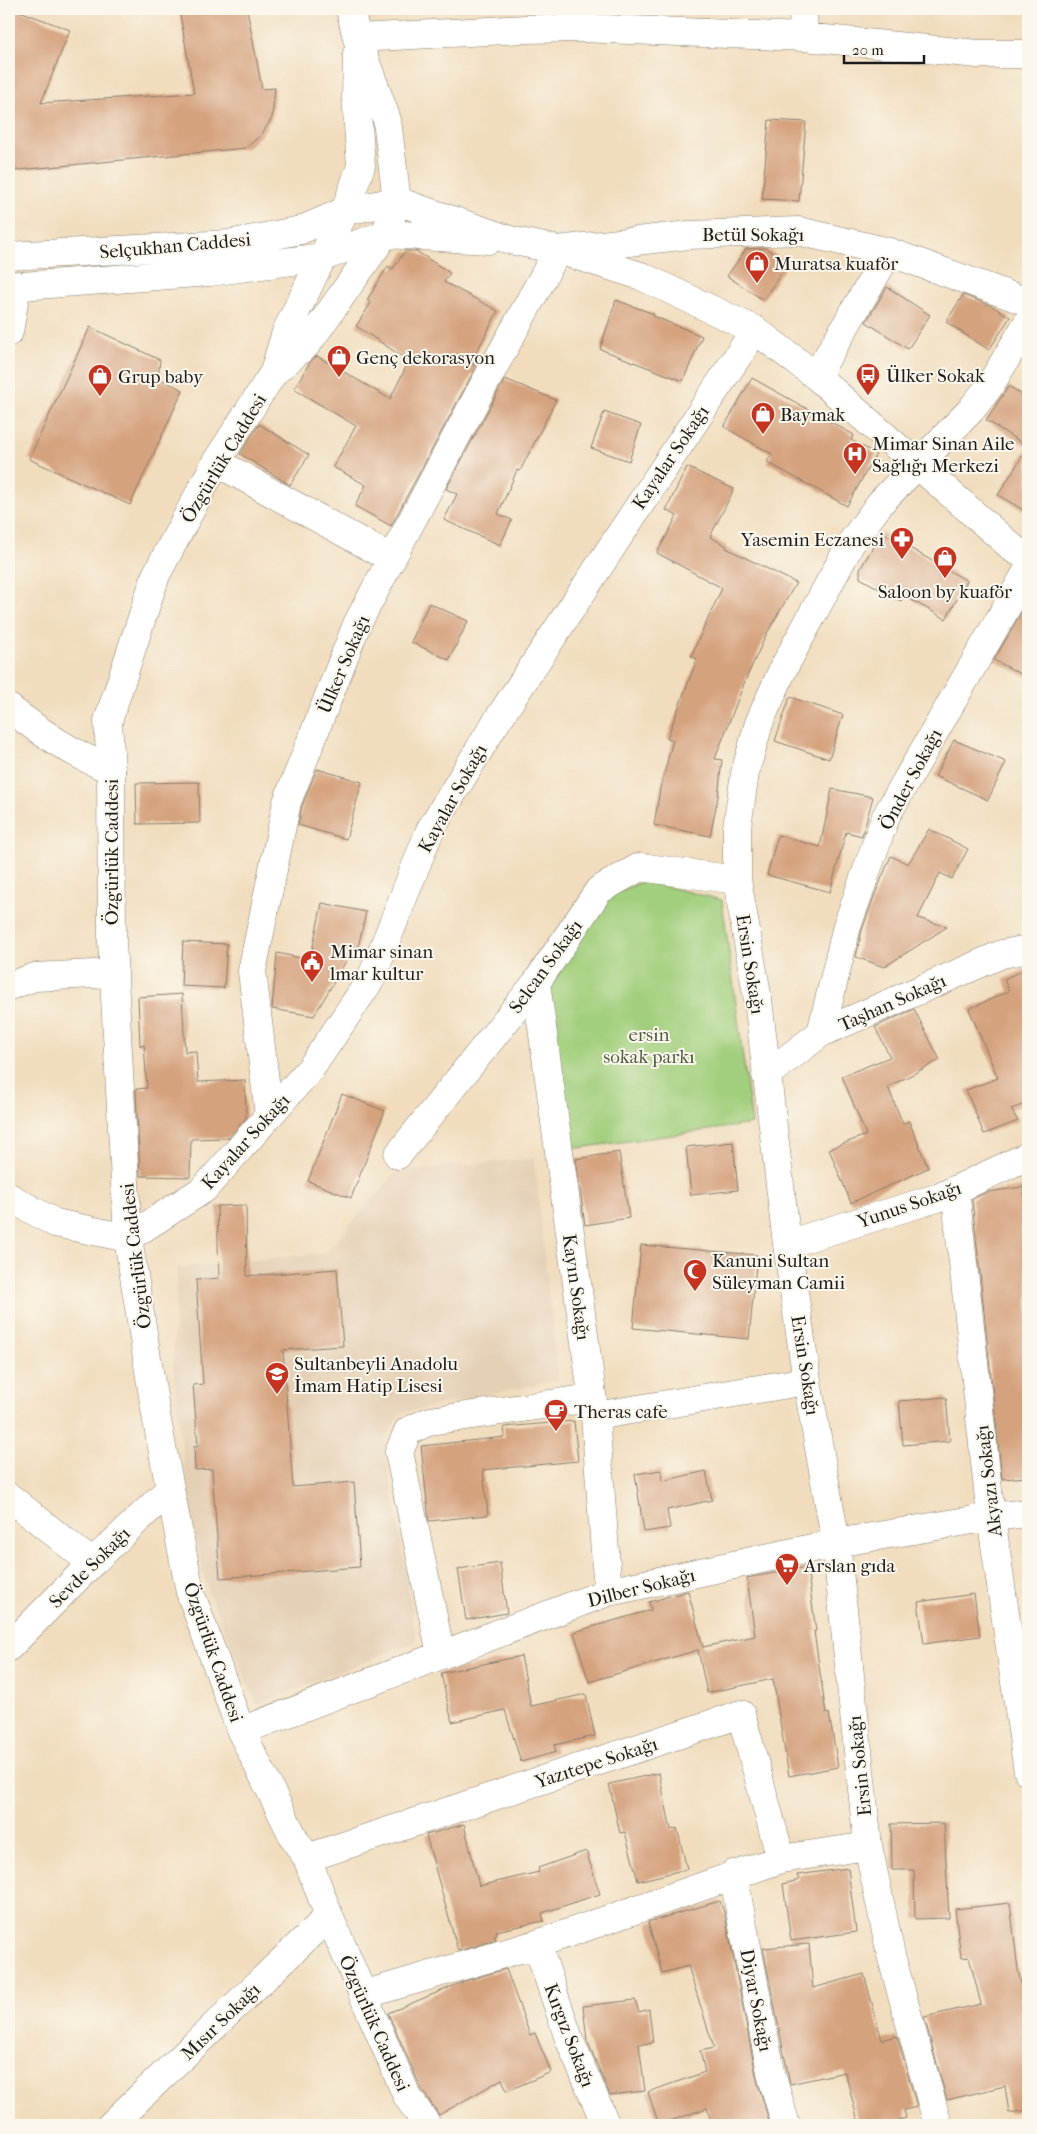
<svg xmlns="http://www.w3.org/2000/svg" width="1037" height="2134" font-family="'IM FELL French Canon',serif">
	<style>
		.built { fill: #e5d0b5 }
		.green { fill: #a2cf7d; stroke: #5f764c }
		.building { fill: #d5a27e }
		.lines { fill: none; stroke-linecap: round; stroke-linejoin: round }
		.street-casing { stroke: #867c6c; stroke-width: 29 }
		.secondary-casing { stroke: #867c6c; stroke-width: 29 }
		.street { stroke: #fff; stroke-width: 28 }
		.secondary { stroke: #fff; stroke-width: 28 }
		.labels { text-anchor: middle; stroke-width: 4; stroke-linejoin: round; paint-order: stroke }
		.street-label { font-size: 19px; fill: #1c1c1c; stroke: #fbf7ec }
		.poi-label { font-size: 19px; fill: #1c1c1c; stroke: #fbf7ec; text-anchor: start }
		.park-label { font-size: 19px; fill: #4b5b3e; stroke: #fbf7ec }
	</style>
	<rect width="100%" height="100%" fill="#fbf7ec"/>
	<filter id="ink" filterUnits="userSpaceOnUse"><feTurbulence type="fractalNoise" baseFrequency=".02" numOctaves="2"/><feDisplacementMap in="SourceGraphic" scale="10" xChannelSelector="R" yChannelSelector="G"/><feConvolveMatrix kernelMatrix="1 2 1 2 8 2 1 2 1" color-interpolation-filters="sRGB"/></filter>
	<filter id="wash" filterUnits="userSpaceOnUse"><feTurbulence type="fractalNoise" baseFrequency=".0096" numOctaves="4" result="noise"/><feDisplacementMap in="SourceGraphic" scale="20" xChannelSelector="R" yChannelSelector="G"/><feGaussianBlur stdDeviation="1.12" result="paint"/><feColorMatrix in="noise" values="0 0 0 0 0 0 0 0 0 0 0 0 0 0 0 0 0 1.4 0 .05"/><feComposite in="paint" operator="in"/></filter>
	<g filter="url(#wash)">
		<rect width="100%" height="100%" fill="#f1ddbd"/>
		<path class="built" d="M 534,1158 L 558,1380 L 401,1413 L 384,1439 L 417,1641 L 257,1704 L 208,1592 L 189,1511 L 173,1366 L 177,1268 L 325,1253 L 397,1172 Z"/>
		<path class="green" d="M 643,881 L 722,900 L 752,1124 L 571,1149 L 548,981 L 609,896 Z"/>
		<g id="blocks">
			<path class="building" d="M 14,9 L 70,30 L 41,103 L 194,93 L 179,9 L 247,9 L 262,89 L 275,88 L 272,118 L 261,135 L 246,148 L 9,171 L 9,22 Z
				M 769,120 L 806,122 L 799,201 L 762,199 Z
				M 765,248 L 788,263 L 763,300 L 727,276 L 746,249 Z
				M 405,251 L 416,251 L 450,273 L 444,282 L 498,311 L 473,359 L 476,360 L 473,365 L 476,367 L 391,526 L 355,506 L 366,485 L 333,467 L 356,426 L 294,389 L 310,362 L 317,356 L 390,399 L 409,361 L 356,326 L 371,303 L 367,300 L 388,266 L 393,269 Z
				M 887,287 L 930,315 L 908,349 L 866,322 Z
				M 963,295 L 992,306 L 1010,317 L 989,350 L 946,322 Z
				M 616,300 L 654,314 L 653,316 L 702,336 L 683,381 L 600,349 Z
				M 90,327 L 160,360 L 158,378 L 183,390 L 130,505 L 29,459 Z
				M 752,378 L 854,435 L 851,440 L 876,454 L 847,506 L 767,462 L 772,454 L 724,427 Z
				M 505,379 L 556,400 L 520,471 L 517,470 L 498,514 L 512,520 L 500,545 L 444,520 L 457,494 L 446,489 Z
				M 1009,386 L 1028,399 L 1028,513 L 998,495 L 1028,447 L 986,420 Z
				M 604,412 L 641,425 L 629,461 L 591,448 Z
				M 259,424 L 309,455 L 290,485 L 240,454 Z
				M 687,467 L 734,489 L 710,537 L 727,546 L 726,548 L 796,583 L 766,635 L 745,681 L 715,759 L 722,760 L 718,797 L 710,836 L 654,825 L 660,789 L 673,740 L 667,738 L 697,659 L 691,656 L 722,588 L 657,553 L 677,516 L 666,510 Z
				M 882,532 L 967,581 L 946,619 L 904,596 L 901,601 L 860,578 L 860,569 Z
				M 1028,601 L 1028,678 L 994,660 Z
				M 429,603 L 468,621 L 449,660 L 411,642 Z
				M 790,697 L 843,715 L 829,759 L 775,741 Z
				M 954,740 L 1006,762 L 988,800 L 935,776 Z
				M 317,769 L 362,782 L 346,839 L 298,825 L 302,806 Z
				M 199,782 L 200,823 L 137,824 L 136,783 Z
				M 832,789 L 873,797 L 862,836 L 846,832 L 830,892 L 767,875 L 778,835 L 820,847 Z
				M 929,829 L 968,849 L 952,879 L 940,873 L 918,918 L 947,927 L 884,967 L 856,957 L 862,930 L 875,894 L 891,856 L 908,864 Z
				M 322,903 L 366,912 L 356,957 L 349,956 L 314,1016 L 272,1009 L 277,953 L 310,960 Z
				M 183,942 L 227,944 L 224,988 L 181,986 Z
				M 1028,968 L 1028,1103 L 1011,1109 L 1018,1121 L 984,1134 L 966,1090 L 998,1078 L 969,1009 L 1009,991 L 1004,979 Z
				M 182,994 L 185,1052 L 196,1051 L 198,1082 L 245,1080 L 246,1118 L 228,1138 L 191,1139 L 190,1177 L 140,1176 L 136,1089 L 147,1088 L 144,1045 L 140,1046 L 138,997 Z
				M 914,1009 L 940,1060 L 888,1087 L 903,1124 L 909,1121 L 928,1168 L 851,1203 L 829,1149 L 866,1135 L 842,1076 L 890,1057 L 875,1027 Z
				M 342,1094 L 385,1111 L 351,1198 L 308,1181 Z
				M 733,1142 L 738,1190 L 691,1195 L 686,1147 Z
				M 619,1152 L 629,1218 L 585,1225 L 576,1159 Z
				M 1023,1187 L 1027,1222 L 1021,1223 L 1028,1283 L 1028,1477 L 1002,1479 L 972,1199 L 987,1192 Z
				M 246,1205 L 247,1276 L 337,1269 L 343,1346 L 283,1350 L 293,1487 L 354,1482 L 360,1567 L 220,1578 L 212,1469 L 195,1470 L 194,1447 L 198,1446 L 193,1385 L 203,1384 L 196,1280 L 219,1278 L 217,1206 Z
				M 641,1245 L 757,1255 L 749,1339 L 633,1328 Z
				M 946,1397 L 950,1441 L 903,1445 L 899,1401 Z
				M 574,1421 L 578,1461 L 483,1470 L 488,1515 L 429,1521 L 421,1446 L 505,1437 L 504,1427 Z
				M 661,1470 L 662,1481 L 706,1471 L 712,1500 L 667,1510 L 670,1528 L 644,1532 L 635,1474 Z
				M 500,1563 L 507,1613 L 466,1620 L 458,1569 Z
				M 807,1567 L 816,1631 L 814,1631 L 826,1714 L 829,1713 L 838,1767 L 789,1776 L 773,1679 L 707,1693 L 698,1650 L 589,1682 L 574,1632 L 651,1610 L 649,1602 L 688,1591 L 703,1647 L 755,1636 L 747,1578 Z
				M 974,1594 L 980,1636 L 924,1644 L 918,1602 Z
				M 521,1656 L 531,1706 L 586,1694 L 595,1736 L 554,1745 L 556,1752 L 521,1762 L 505,1710 L 452,1722 L 441,1673 Z
				M 659,1773 L 671,1830 L 677,1828 L 687,1869 L 638,1881 L 625,1832 L 620,1833 L 609,1784 Z
				M 944,1823 L 949,1918 L 915,1919 L 914,1870 L 892,1870 L 891,1824 Z
				M 464,1824 L 479,1886 L 539,1872 L 538,1868 L 586,1851 L 600,1894 L 542,1913 L 544,1921 L 496,1931 L 497,1935 L 494,1936 L 496,1940 L 458,1951 L 426,1835 Z
				M 848,1868 L 856,1932 L 791,1941 L 783,1884 L 799,1880 L 797,1875 Z
				M 720,1901 L 725,1915 L 757,2080 L 770,2125 L 712,2125 L 707,2108 L 659,2125 L 648,2092 L 705,2072 L 700,2051 L 714,2048 L 688,1966 L 662,1973 L 648,1922 Z
				M 1010,1903 L 1018,1970 L 1028,2014 L 1028,2110 L 1009,2113 L 1005,2086 L 947,2100 L 924,2017 L 981,2004 L 969,1957 L 961,1958 L 955,1909 Z
				M 809,1944 L 813,1988 L 864,1974 L 882,2040 L 897,2036 L 917,2107 L 904,2110 L 906,2118 L 881,2125 L 859,2125 L 845,2072 L 790,2084 L 763,1948 Z
				M 506,1969 L 530,2035 L 535,2033 L 551,2072 L 507,2091 L 502,2079 L 439,2115 L 421,2088 L 388,2013 L 465,1981 Z
				M 635,2000 L 639,2012 L 649,2009 L 653,2043 L 639,2044 L 645,2091 L 610,2095 L 587,2040 L 583,2006 Z"/>
		</g>
	</g>
	<g filter="url(#ink)">
		<use href="#blocks" fill-opacity="0" stroke="#867c6c" stroke-width="1"/>
		<g class="lines">
			<defs>
				<path id="street" d="M 803,9 L 804,37
					M 357,38 L 527,29 L 581,28 L 804,37 L 978,54 L 1028,54
					M 9,332 L 17,285
					M 816,376 L 889,252
					M 216,462 L 392,559
					M 9,708 C 44,735 70,752 111,770
					M 536,983 L 595,1416 L 608,1592
					M 9,986 L 35,977 L 114,973
					M 821,1033 L 847,926 L 886,816 L 1028,570
					M 766,1075 L 821,1033 L 1002,954 L 1028,949
					M 269,1115 L 252,971 L 287,802 L 357,624 L 480,392 L 558,250 L 689,235 L 798,231 L 889,252 L 1028,302
					M 398,1155 L 536,983 L 599,890 L 640,867 L 737,880
					M 955,1190 L 991,1517 L 1028,1772
					M 9,1197 L 55,1223 L 128,1238 L 204,1189 L 311,1068 L 371,979 L 430,830 L 493,727 L 755,330
					M 787,1244 L 940,1197 L 1028,1156
					M 595,1416 L 807,1381
					M 9,1497 L 92,1563
					M 9,1647 L 92,1563 L 170,1489
					M 441,1655 L 399,1452 L 408,1431 L 430,1421 L 592,1398
					M 241,1731 L 608,1592 L 836,1543 L 991,1517 L 1028,1513
					M 307,1858 L 741,1714 L 781,1859
					M 733,1874 L 772,2077 L 786,2125
					M 537,1944 L 569,2039 L 606,2125
					M 363,1995 L 537,1944 L 781,1859 L 868,1846
					M 111,2125 L 329,1916
					M 938,2125 L 891,1955 L 868,1846 L 836,1543 L 807,1381 L 787,1244 L 758,1000 L 737,880 L 737,827 L 745,773 L 759,723 L 783,669 L 851,543 L 881,502 L 971,410 L 989,387 L 1028,322"/>
				<path id="secondary" d="M 350,9 L 357,38 L 387,120 L 397,201 L 385,234 L 308,343 L 274,372 L 216,462 L 156,575 L 108,721 L 111,770 L 112,941 L 128,1238 L 157,1421 L 190,1592 L 241,1731 L 295,1840 L 307,1858 L 329,1916 L 407,2096 L 427,2125
					M 9,256 L 228,244 L 301,230 L 345,211 L 397,201 L 510,240 L 558,250 L 641,276 L 755,330 L 816,376 L 1015,550 L 1028,556
					M 9,287 L 210,272 L 323,257 L 385,234 L 489,240
					M 274,372 L 286,332 L 345,211 L 361,166 L 356,97 L 357,54"/>
			</defs>
			<use href="#street" class="street-casing"/>
			<use href="#secondary" class="secondary-casing"/>
			<use href="#street" class="street"/>
			<use href="#secondary" class="secondary"/>
		</g>
	</g>
	<defs>
		<symbol id="shop-pin" viewBox="-11 -11 22 30"><path d="M0 17L-7.5 6A9.5 9.5 0 1 1 7.5 6Z" fill="#c8321e" stroke="#fbf7ec"/><path d="M-5-2.5h2.3a2.7 3.5 0 0 1 5.4 0H5L5.5 6h-11ZM-1.5-2.5h3a1.5 2.3 0 0 0-3 0Z" fill="#fff"/></symbol>
		<symbol id="bus-pin" viewBox="-11 -11 22 30"><path d="M0 17L-7.5 6A9.5 9.5 0 1 1 7.5 6Z" fill="#c8321e" stroke="#fbf7ec"/><path d="M-5-6H5V4H4V6H2V4H-2V6H-4V4H-5ZM-3.5-4V0h7V-4ZM-3.5 1.2v1.5H-2V1.2ZM2 1.2v1.5H3.5V1.2Z" fill="#fff"/></symbol>
		<symbol id="hospital-pin" viewBox="-11 -11 22 30"><path d="M0 17L-7.5 6A9.5 9.5 0 1 1 7.5 6Z" fill="#c8321e" stroke="#fbf7ec"/><path d="M-5-5h3v3.5h4V-5h3V5h-3V1.5h-4V5h-3Z" fill="#fff"/></symbol>
		<symbol id="pharmacy-pin" viewBox="-11 -11 22 30"><path d="M0 17L-7.5 6A9.5 9.5 0 1 1 7.5 6Z" fill="#c8321e" stroke="#fbf7ec"/><path d="M-2-6h4v4h4v4h-4v4h-4v-4h-4v-4h4Z" fill="#fff"/></symbol>
		<symbol id="civic-pin" viewBox="-11 -11 22 30"><path d="M0 17L-7.5 6A9.5 9.5 0 1 1 7.5 6Z" fill="#c8321e" stroke="#fbf7ec"/><path d="M-.6-6.5H3V-4.5H.6V-3L4-1V1h2V6H-6V1h2V-1L-.6-3ZM-1.2 2.5V6h2.4V2.5Z" fill="#fff"/></symbol>
		<symbol id="mosque-pin" viewBox="-11 -11 22 30"><path d="M0 17L-7.5 6A9.5 9.5 0 1 1 7.5 6Z" fill="#c8321e" stroke="#fbf7ec"/><path d="M3.5-4.9A6 6 0 1 0 3.5 4.9A5 5 0 1 1 3.5-4.9Z" fill="#fff"/></symbol>
		<symbol id="school-pin" viewBox="-11 -11 22 30"><path d="M0 17L-7.5 6A9.5 9.5 0 1 1 7.5 6Z" fill="#c8321e" stroke="#fbf7ec"/><path d="M0-5L7-2L0 1L-7-2ZM-4 1L0 2.5L4 1V4Q0 6-4 4Z" fill="#fff"/></symbol>
		<symbol id="cafe-pin" viewBox="-11 -11 22 30"><path d="M0 17L-7.5 6A9.5 9.5 0 1 1 7.5 6Z" fill="#c8321e" stroke="#fbf7ec"/><path d="M-5.5-4.5H6V0H3Q3 3.5 0 3.5H-2.5Q-5.5 3.5-5.5 0ZM3-3.2v2h1.7v-2ZM-6 4.5H4V6H-6Z" fill="#fff"/></symbol>
		<symbol id="supermarket-pin" viewBox="-11 -11 22 30"><path d="M0 17L-7.5 6A9.5 9.5 0 1 1 7.5 6Z" fill="#c8321e" stroke="#fbf7ec"/><path d="M-6-5.5h2.5l.6 2H6L4.5 2H-2.5L-4.4-4H-6ZM-1.5 3.2a1.3 1.3 0 1 0 .1 0ZM3 3.2a1.3 1.3 0 1 0 .1 0Z" fill="#fff"/></symbol>
	</defs>
	<g fill-rule="evenodd">
		<use href="#shop-pin" x="743" y="249" width="28" height="38"/>
		<use href="#shop-pin" x="325" y="343" width="28" height="38"/>
		<use href="#bus-pin" x="854" y="361" width="28" height="38"/>
		<use href="#shop-pin" x="86" y="362" width="28" height="38"/>
		<use href="#shop-pin" x="749" y="400" width="28" height="38"/>
		<use href="#hospital-pin" x="841" y="440" width="28" height="38"/>
		<use href="#pharmacy-pin" x="888" y="525" width="28" height="38"/>
		<use href="#shop-pin" x="931" y="544" width="28" height="38"/>
		<use href="#civic-pin" x="298" y="948" width="28" height="38"/>
		<use href="#mosque-pin" x="681" y="1257" width="28" height="38"/>
		<use href="#school-pin" x="263" y="1360" width="28" height="38"/>
		<use href="#cafe-pin" x="542" y="1397" width="28" height="38"/>
		<use href="#supermarket-pin" x="773" y="1551" width="28" height="38"/>
	</g>
	<g class="labels">
		<g class="street-label">
			<text x="753" y="241">Betül Sokağı</text>
			<text transform="translate(175 245) rotate(-5)" y="7">Selçukhan Caddesi</text>
			<text transform="translate(670 457) rotate(-56)" y="7">Kayalar Sokağı</text>
			<text transform="translate(223 458) rotate(-59)" y="7">Özgürlük Caddesi</text>
			<text transform="translate(343 664) rotate(-67)" y="7">Ülker Sokağı</text>
			<text transform="translate(910 779) rotate(-62)" y="7">Önder Sokağı</text>
			<text transform="translate(452 798) rotate(-61)" y="7">Kayalar Sokağı</text>
			<text transform="translate(111 852) rotate(-90)" y="7">Özgürlük Caddesi</text>
			<text transform="translate(751 964) rotate(81)" y="7">Ersin Sokağı</text>
			<text transform="translate(545 966) rotate(-54)" y="7">Selcan Sokağı</text>
			<text transform="translate(892 1002) rotate(-24)" y="7">Taşhan Sokağı</text>
			<text transform="translate(245 1141) rotate(-48)" y="7">Kayalar Sokağı</text>
			<text transform="translate(909 1204) rotate(-19)" y="7">Yunus Sokağı</text>
			<text transform="translate(135 1256) rotate(-97)" y="7">Özgürlük Caddesi</text>
			<text transform="translate(577 1287) rotate(82)" y="7">Kayın Sokağı</text>
			<text transform="translate(806 1365) rotate(81)" y="7">Ersin Sokağı</text>
			<text transform="translate(988 1481) rotate(-97)" y="7">Akyazı Sokağı</text>
			<text transform="translate(89 1567) rotate(-45)" y="7">Sevde Sokağı</text>
			<text transform="translate(641 1587) rotate(-14)" y="7">Dilber Sokağı</text>
			<text transform="translate(214 1652) rotate(71)" y="7">Özgürlük Caddesi</text>
			<text transform="translate(596 1762) rotate(-18)" y="7">Yazıtepe Sokağı</text>
			<text transform="translate(859 1766) rotate(-96)" y="7">Ersin Sokağı</text>
			<text transform="translate(757 2000) rotate(79)" y="7">Diyar Sokağı</text>
			<text transform="translate(220 2021) rotate(-44)" y="7">Mısır Sokağı</text>
			<text transform="translate(375 2023) rotate(66)" y="7">Özgürlük Caddesi</text>
			<text transform="translate(570 2035) rotate(69)" y="7">Kırgız Sokağı</text>
		</g>
		<g class="poi-label">
			<text x="774" y="270">Muratsa kuaför</text>
			<text x="356" y="364">Genç dekorasyon</text>
			<text x="886" y="382">Ülker Sokak</text>
			<text x="118" y="383">Grup baby</text>
			<text x="780" y="421">Baymak</text>
			<text x="872" y="450">Mimar Sinan Aile<tspan x="872" dy="22">Sağlığı Merkezi</tspan></text>
			<text x="884" y="546" text-anchor="end">Yasemin Eczanesi</text>
			<text x="945" y="598" text-anchor="middle">Saloon by kuaför</text>
			<text x="330" y="958">Mimar sinan<tspan x="330" dy="22">lmar kultur</tspan></text>
			<text x="712" y="1267">Kanuni Sultan<tspan x="712" dy="22">Süleyman Camii</tspan></text>
			<text x="294" y="1370">Sultanbeyli Anadolu<tspan x="294" dy="22">İmam Hatip Lisesi</tspan></text>
			<text x="574" y="1418">Theras cafe</text>
			<text x="804" y="1572">Arslan gıda</text>
		</g>
		<g class="park-label">
			<text x="649" y="1041">ersin<tspan x="649" dy="22">sokak parkı</tspan></text>
		</g>
	</g>
	<rect width="1037" height="2134" fill="none" stroke="#fbf7ec" stroke-width="30"/>
	<path d="M844 55v8h80v-8" fill="none" stroke="#1c1c1c" stroke-width="2.5"/>
	<text x="852" y="55" font-size="15" fill="#1c1c1c" stroke="#fbf7ec" stroke-width="4" paint-order="stroke">20 m</text>
</svg>
